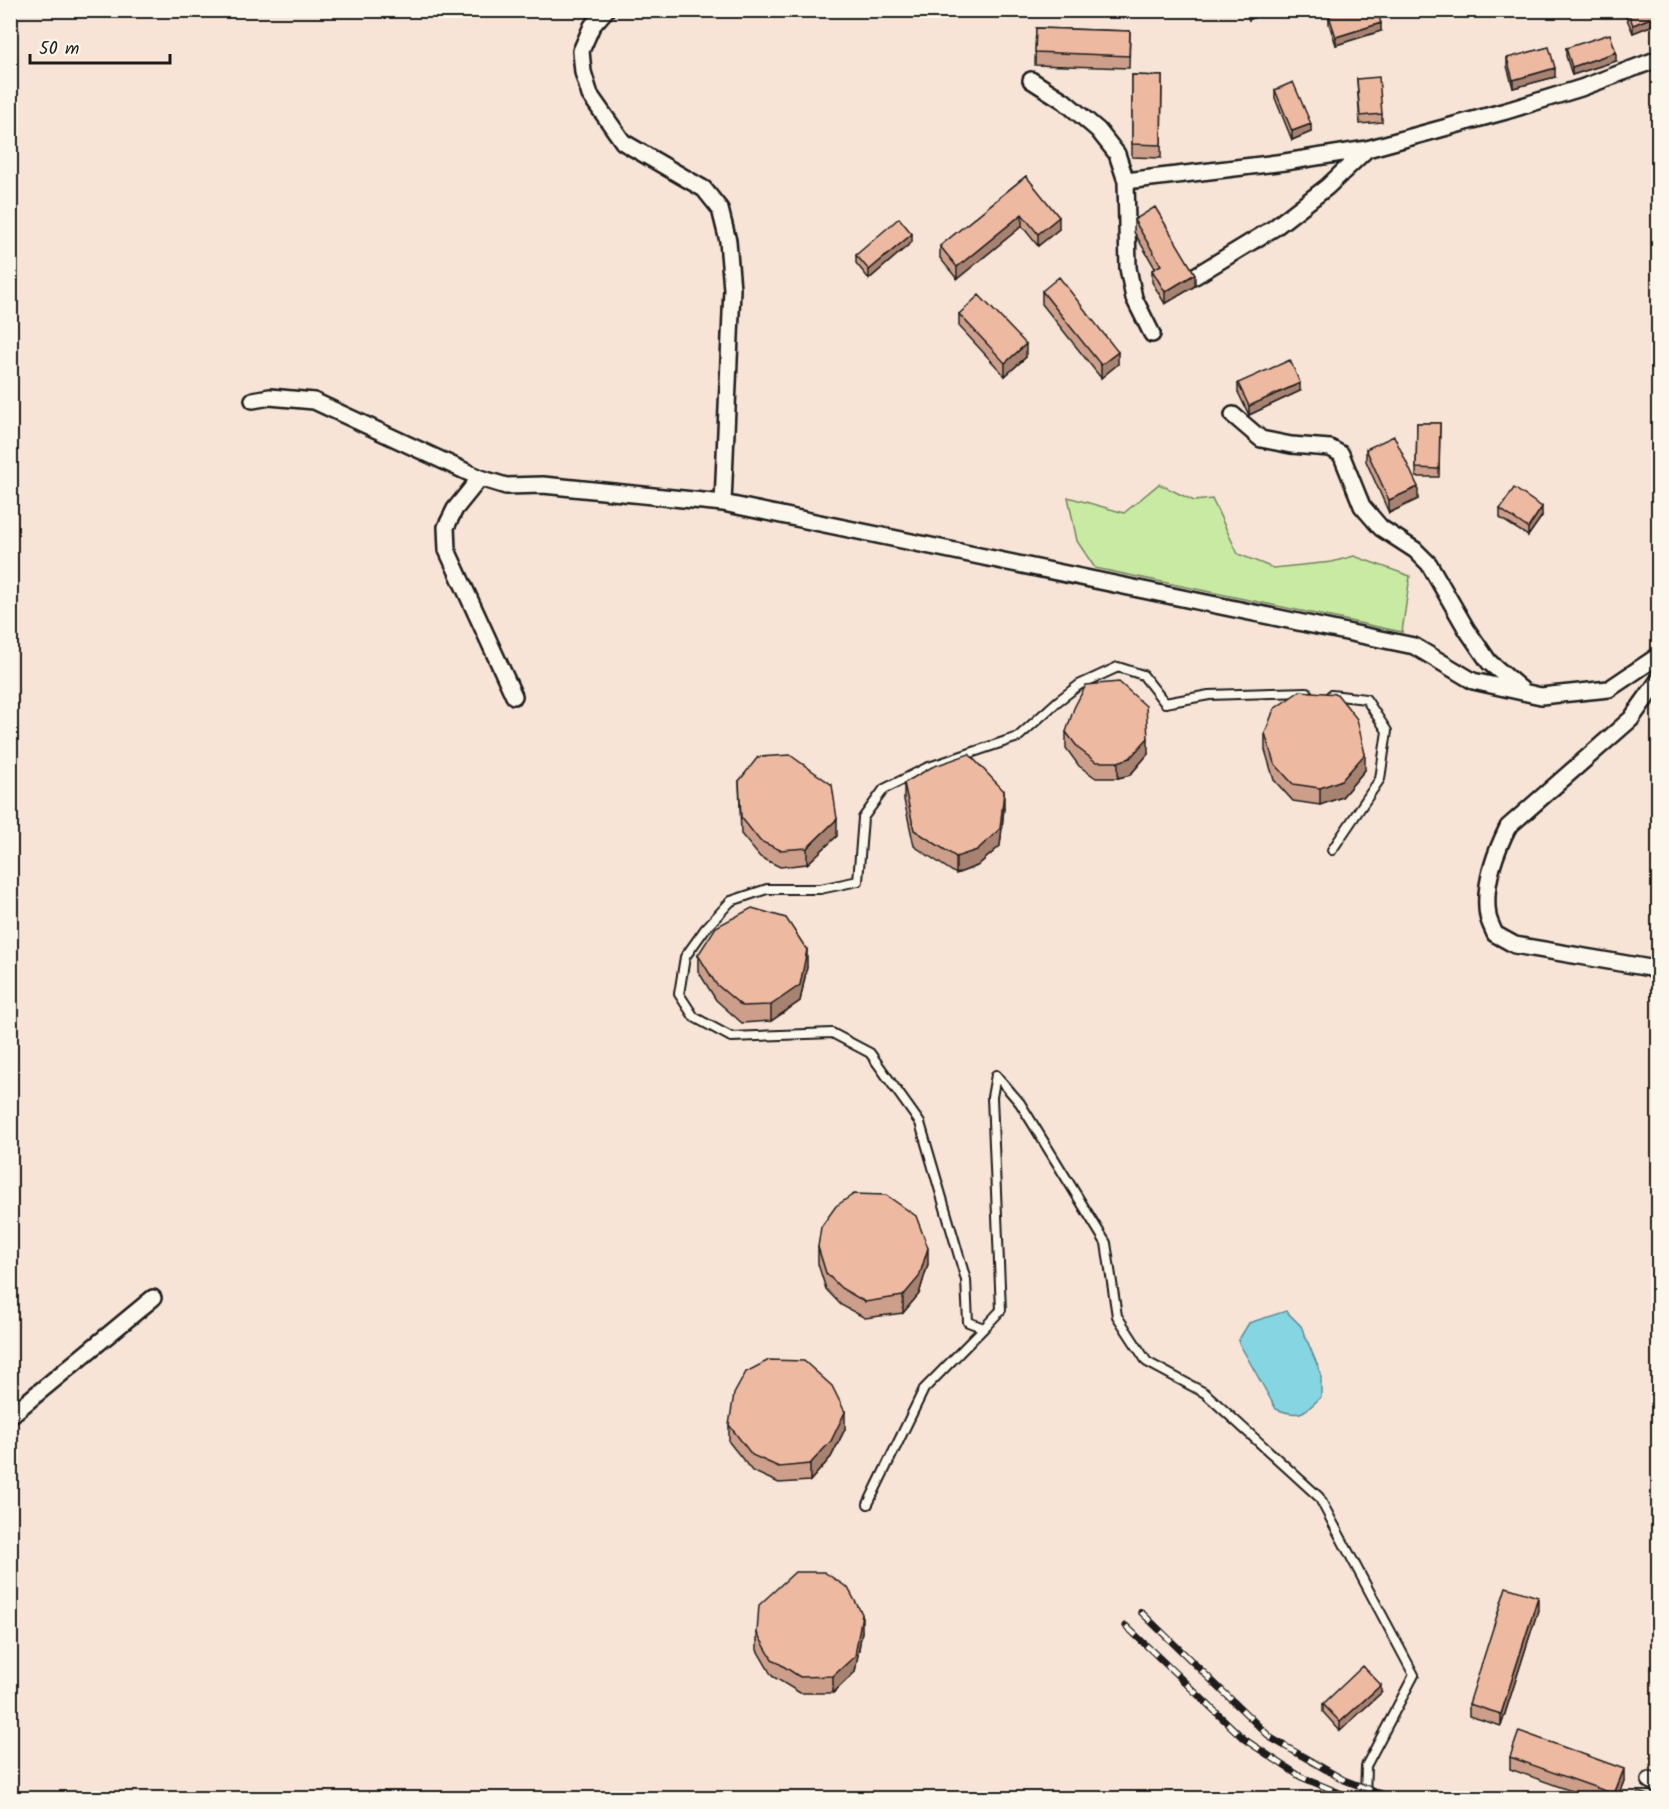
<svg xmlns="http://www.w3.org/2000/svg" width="1669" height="1809" font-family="Kalam,sans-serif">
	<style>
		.green { fill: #c9eaa2; stroke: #72835f; stroke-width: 1.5 }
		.water { fill: #86d5e3; stroke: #5c8b93; stroke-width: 1.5 }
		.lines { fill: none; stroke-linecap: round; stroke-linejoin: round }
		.lane-casing { stroke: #1c1c1c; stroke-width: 12 }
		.street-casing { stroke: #1c1c1c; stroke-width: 20 }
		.lane { stroke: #fbf7ec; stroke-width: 8 }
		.street { stroke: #fbf7ec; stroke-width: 15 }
		.rail-casing { stroke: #1c1c1c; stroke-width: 7 }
		.rail { stroke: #fbf7ec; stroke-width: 4.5; stroke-dasharray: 14; stroke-linecap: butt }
		.wall { fill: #cd9f8a; stroke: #1c1c1c; stroke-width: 1.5 }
		.shaded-wall { fill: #a78271; stroke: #1c1c1c; stroke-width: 1.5 }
		.building { fill: #eeb9a1; stroke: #1c1c1c; stroke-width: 1.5 }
	</style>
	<rect width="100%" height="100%" fill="#f7e4d6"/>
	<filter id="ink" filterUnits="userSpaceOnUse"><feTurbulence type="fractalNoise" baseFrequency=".0167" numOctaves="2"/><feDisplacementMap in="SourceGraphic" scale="12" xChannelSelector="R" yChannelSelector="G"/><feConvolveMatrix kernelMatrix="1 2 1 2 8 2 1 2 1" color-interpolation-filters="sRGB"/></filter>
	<g filter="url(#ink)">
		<path class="green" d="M 1159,484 L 1194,501 L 1212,499 L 1238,554 L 1273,568 L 1332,562 L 1354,556 L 1410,576 L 1402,632 L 1095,568 L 1077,541 L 1068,497 L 1124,513 Z"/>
		<path class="water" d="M 1286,1311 L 1301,1326 L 1321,1374 L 1321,1397 C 1304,1414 1299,1418 1276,1409 L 1238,1341 L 1249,1323 Z"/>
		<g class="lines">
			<defs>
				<path id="lane" d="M 1307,692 L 1209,695 L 1165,703 L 1143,675 L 1118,667 L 1079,685 L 1058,701 L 1018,737 L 926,768 L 884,789 L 863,818 L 858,881 L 820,889 L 767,889 L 731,901 L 705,929 L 685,957 L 679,994 L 694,1017 L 731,1037 L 832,1033 L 870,1053 L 920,1123 L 966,1280 L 968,1322 L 984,1328 L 1001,1310 L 992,1097 L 996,1075 L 1020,1103 L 1106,1243 L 1117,1316 L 1147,1362 L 1205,1393 L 1319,1497 L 1414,1675 L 1366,1766 L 1365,1798
					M 1331,695 L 1366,699 L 1387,731 L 1380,779 L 1332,850
					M 868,1504 L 924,1389 L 984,1328"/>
				<path id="street" d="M 606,10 L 592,26 L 581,51 L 583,72 L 590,95 L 623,142 L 704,189 L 720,209 L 728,241 L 732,289 L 723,503
					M 1031,80 L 1064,101 L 1098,130 L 1117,154 L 1126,181 L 1128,268 L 1134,298 L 1152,334
					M 1126,181 L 1285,162 L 1367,149 L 1506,111 L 1581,88 L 1658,59
					M 1195,276 L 1274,228 L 1327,187 L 1367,149
					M 253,400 L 270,397 L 314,401 L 480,478 L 506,486 L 543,485 L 723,503 L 1414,646 L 1473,681 L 1541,696 L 1609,689 L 1658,656
					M 1233,415 L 1261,439 L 1291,445 L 1330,448 L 1341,454 L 1362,506 L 1381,528 L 1415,550 L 1429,564 L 1467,630 L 1489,662 L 1522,690
					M 480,478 L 455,509 L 446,527 L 447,550 L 514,696
					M 1658,681 L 1631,719 L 1508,827 C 1495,853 1483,887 1488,916 C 1489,922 1493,929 1495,934 L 1515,945 L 1650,968 L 1658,973
					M 10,1416 L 153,1298
					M 1650,1780 L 1658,1785"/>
			</defs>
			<use href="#lane" class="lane-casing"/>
			<use href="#street" class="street-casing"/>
			<use href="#lane" class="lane"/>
			<use href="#street" class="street"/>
			<defs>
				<path id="rail" d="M 1141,1612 L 1271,1738 L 1344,1780 L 1392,1798
					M 1126,1626 L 1244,1739 L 1301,1777 L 1352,1798"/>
			</defs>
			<use href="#rail" class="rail-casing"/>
			<use href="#rail" class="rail"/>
		</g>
		<path class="wall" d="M 1244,10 L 1268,10 L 1249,20 Z
			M 1623,10 L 1656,10 L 1658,23 L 1633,33 Z
			M 1329,16 L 1381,31 L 1336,45 L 1329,24 Z
			M 1036,28 L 1130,31 L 1129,68 L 1035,65 Z
			M 1566,48 L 1616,61 L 1572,75 L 1566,56 Z
			M 1507,58 L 1555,77 L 1513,88 L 1507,66 Z
			M 1132,75 L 1162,76 L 1161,158 L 1132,157 Z
			M 1357,79 L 1382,114 L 1382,122 L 1360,124 Z
			M 1275,90 L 1311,132 L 1292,140 L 1275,98 Z
			M 1026,176 L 1059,229 L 1038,246 L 1022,226 L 957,279 L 940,258 L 940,246 Z
			M 1134,220 L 1195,286 L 1165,304 L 1152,282 L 1152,270 L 1155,268 L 1134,232 Z
			M 912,242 L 869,279 L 856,263 L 856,255 Z
			M 1042,291 L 1118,364 L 1101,378 L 1042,304 Z
			M 959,314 L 1026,357 L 1005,376 L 959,326 Z
			M 1238,383 L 1300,391 L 1249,415 L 1238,392 Z
			M 1417,423 L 1440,423 L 1439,477 L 1416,477 Z
			M 1366,449 L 1418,499 L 1389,513 L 1366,461 Z
			M 1500,509 L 1542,516 L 1528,536 L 1500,518 Z
			M 1066,732 L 1148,754 L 1130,775 L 1118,778 L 1096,778 L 1079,766 L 1066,748 Z
			M 1265,733 L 1365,770 L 1342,797 L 1320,805 L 1293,801 L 1274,780 L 1265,750 Z
			M 739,781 L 837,836 L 807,864 L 780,867 L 760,857 L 741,834 Z
			M 904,783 L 1004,808 L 1000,846 L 977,866 L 956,874 L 914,846 L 904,800 Z
			M 698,955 L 807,967 L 800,1001 L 771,1021 L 742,1023 L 716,1000 L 698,971 Z
			M 818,1247 L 928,1264 L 919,1294 L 903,1313 L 865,1318 L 841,1305 L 826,1289 L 818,1264 Z
			M 729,1425 L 845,1429 L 831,1457 L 810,1481 L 779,1483 L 752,1471 L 729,1442 Z
			M 1538,1610 L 1501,1726 L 1469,1716 L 1469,1704 Z
			M 862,1631 L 855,1672 L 833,1693 L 800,1693 L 772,1676 L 757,1650 L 757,1633 Z
			M 1381,1693 L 1340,1731 L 1323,1712 L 1323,1704 Z
			M 1510,1757 L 1624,1781 L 1617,1798 L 1591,1798 L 1510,1769 Z"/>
		<path class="shaded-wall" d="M 1251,10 L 1268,10 L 1249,20 L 1249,11 Z
			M 1658,15 L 1658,23 L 1633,33 L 1633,25 Z
			M 1381,23 L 1381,31 L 1336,45 L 1336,37 Z
			M 1616,52 L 1616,61 L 1572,75 L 1572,67 Z
			M 1555,68 L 1555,77 L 1513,88 L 1513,80 Z
			M 1311,124 L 1311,132 L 1292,140 L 1292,131 Z
			M 1022,214 L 1022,226 L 957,279 L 957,267 Z
			M 1059,217 L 1059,229 L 1038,246 L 1038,234 Z
			M 912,234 L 912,242 L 869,279 L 869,270 Z
			M 1195,274 L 1195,286 L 1165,304 L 1165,292 Z
			M 1026,344 L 1026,357 L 1005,376 L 1005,363 Z
			M 1118,352 L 1118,364 L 1101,378 L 1101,365 Z
			M 1300,383 L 1300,391 L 1249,415 L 1249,406 Z
			M 1418,487 L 1418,499 L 1389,513 L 1389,500 Z
			M 1542,507 L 1542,516 L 1528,536 L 1528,528 Z
			M 1148,738 L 1148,754 L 1130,775 L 1118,778 L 1118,762 Z
			M 1365,754 L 1365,770 L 1342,797 L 1320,805 L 1320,788 Z
			M 1004,791 L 1004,808 L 1000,846 L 977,866 L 956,874 L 956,857 Z
			M 837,819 L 837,836 L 807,864 L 807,848 Z
			M 807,950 L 807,967 L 800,1001 L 771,1021 L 771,1005 Z
			M 928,1248 L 928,1264 L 919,1294 L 903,1313 L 903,1296 Z
			M 845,1412 L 845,1429 L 831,1457 L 810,1481 L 810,1464 Z
			M 1538,1597 L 1538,1610 L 1501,1726 L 1501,1714 Z
			M 862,1614 L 862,1631 L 855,1672 L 833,1693 L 833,1676 Z
			M 1381,1685 L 1381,1693 L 1340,1731 L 1340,1722 Z
			M 1624,1769 L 1624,1781 L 1617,1798 L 1614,1798 L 1614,1794 Z"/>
		<path class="building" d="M 1346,10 L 1377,10 L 1381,23 L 1336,37 L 1329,16 Z
			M 1627,10 L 1656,10 L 1658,15 L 1633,25 Z
			M 1036,28 L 1130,31 L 1129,56 L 1035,52 Z
			M 1610,34 L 1616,52 L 1572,67 L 1566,48 Z
			M 1549,47 L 1555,68 L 1513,80 L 1507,58 Z
			M 1132,75 L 1162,76 L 1161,145 L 1132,144 Z
			M 1379,77 L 1382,114 L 1360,116 L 1357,79 Z
			M 1293,82 L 1311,124 L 1292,131 L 1275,90 Z
			M 1026,176 L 1059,217 L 1038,234 L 1022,214 L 957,267 L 940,246 Z
			M 1155,207 L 1195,274 L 1165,292 L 1152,270 L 1161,265 L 1134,220 Z
			M 899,218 L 912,234 L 869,270 L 856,255 Z
			M 1059,277 L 1118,352 L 1101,365 L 1042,291 Z
			M 979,295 L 1026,344 L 1005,363 L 959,314 Z
			M 1290,360 L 1300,383 L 1249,406 L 1238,383 Z
			M 1417,423 L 1440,423 L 1439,469 L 1416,468 Z
			M 1394,436 L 1418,487 L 1389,500 L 1366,449 Z
			M 1514,488 L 1542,507 L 1528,528 L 1500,509 Z
			M 1119,682 L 1146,706 L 1148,738 L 1130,758 L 1118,762 L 1096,762 L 1079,749 L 1066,732 L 1074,708 L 1086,685 Z
			M 1300,691 L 1337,694 L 1357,719 L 1365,754 L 1342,780 L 1320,788 L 1293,784 L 1274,763 L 1265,733 L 1274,709 Z
			M 969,754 L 1004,791 L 1000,829 L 977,850 L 956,857 L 914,830 L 904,783 L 932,767 Z
			M 790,755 L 832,785 L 837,819 L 807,848 L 780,850 L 760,841 L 741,817 L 739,781 L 758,757 Z
			M 752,908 L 786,918 L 807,950 L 800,985 L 771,1005 L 742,1006 L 716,984 L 698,955 L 716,927 Z
			M 854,1194 L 886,1195 L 916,1216 L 928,1248 L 919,1277 L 903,1296 L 865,1302 L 841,1288 L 826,1273 L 818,1247 L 821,1227 L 836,1206 Z
			M 769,1360 L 804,1361 L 832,1386 L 845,1412 L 831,1441 L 810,1464 L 779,1467 L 752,1455 L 729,1425 L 734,1394 L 746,1372 Z
			M 795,1572 L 824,1572 L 848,1588 L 862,1614 L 855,1656 L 833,1676 L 800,1677 L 772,1659 L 757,1633 L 759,1605 Z
			M 1506,1587 L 1538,1597 L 1501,1714 L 1469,1704 Z
			M 1363,1666 L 1381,1685 L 1340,1722 L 1323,1704 Z
			M 1519,1731 L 1624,1769 L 1614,1794 L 1510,1757 Z
			M 1638,1792 L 1657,1798 L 1635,1798 Z"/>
	</g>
	<rect width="1669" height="1809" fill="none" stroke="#fbf7ec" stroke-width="36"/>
	<rect x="18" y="18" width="1633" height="1773" fill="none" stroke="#1c1c1c" stroke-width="2" filter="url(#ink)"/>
	<path d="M30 54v9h140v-9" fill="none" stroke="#1c1c1c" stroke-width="3"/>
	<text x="39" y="54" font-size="18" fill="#1c1c1c" stroke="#fbf7ec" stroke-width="4.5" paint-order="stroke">50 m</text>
</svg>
